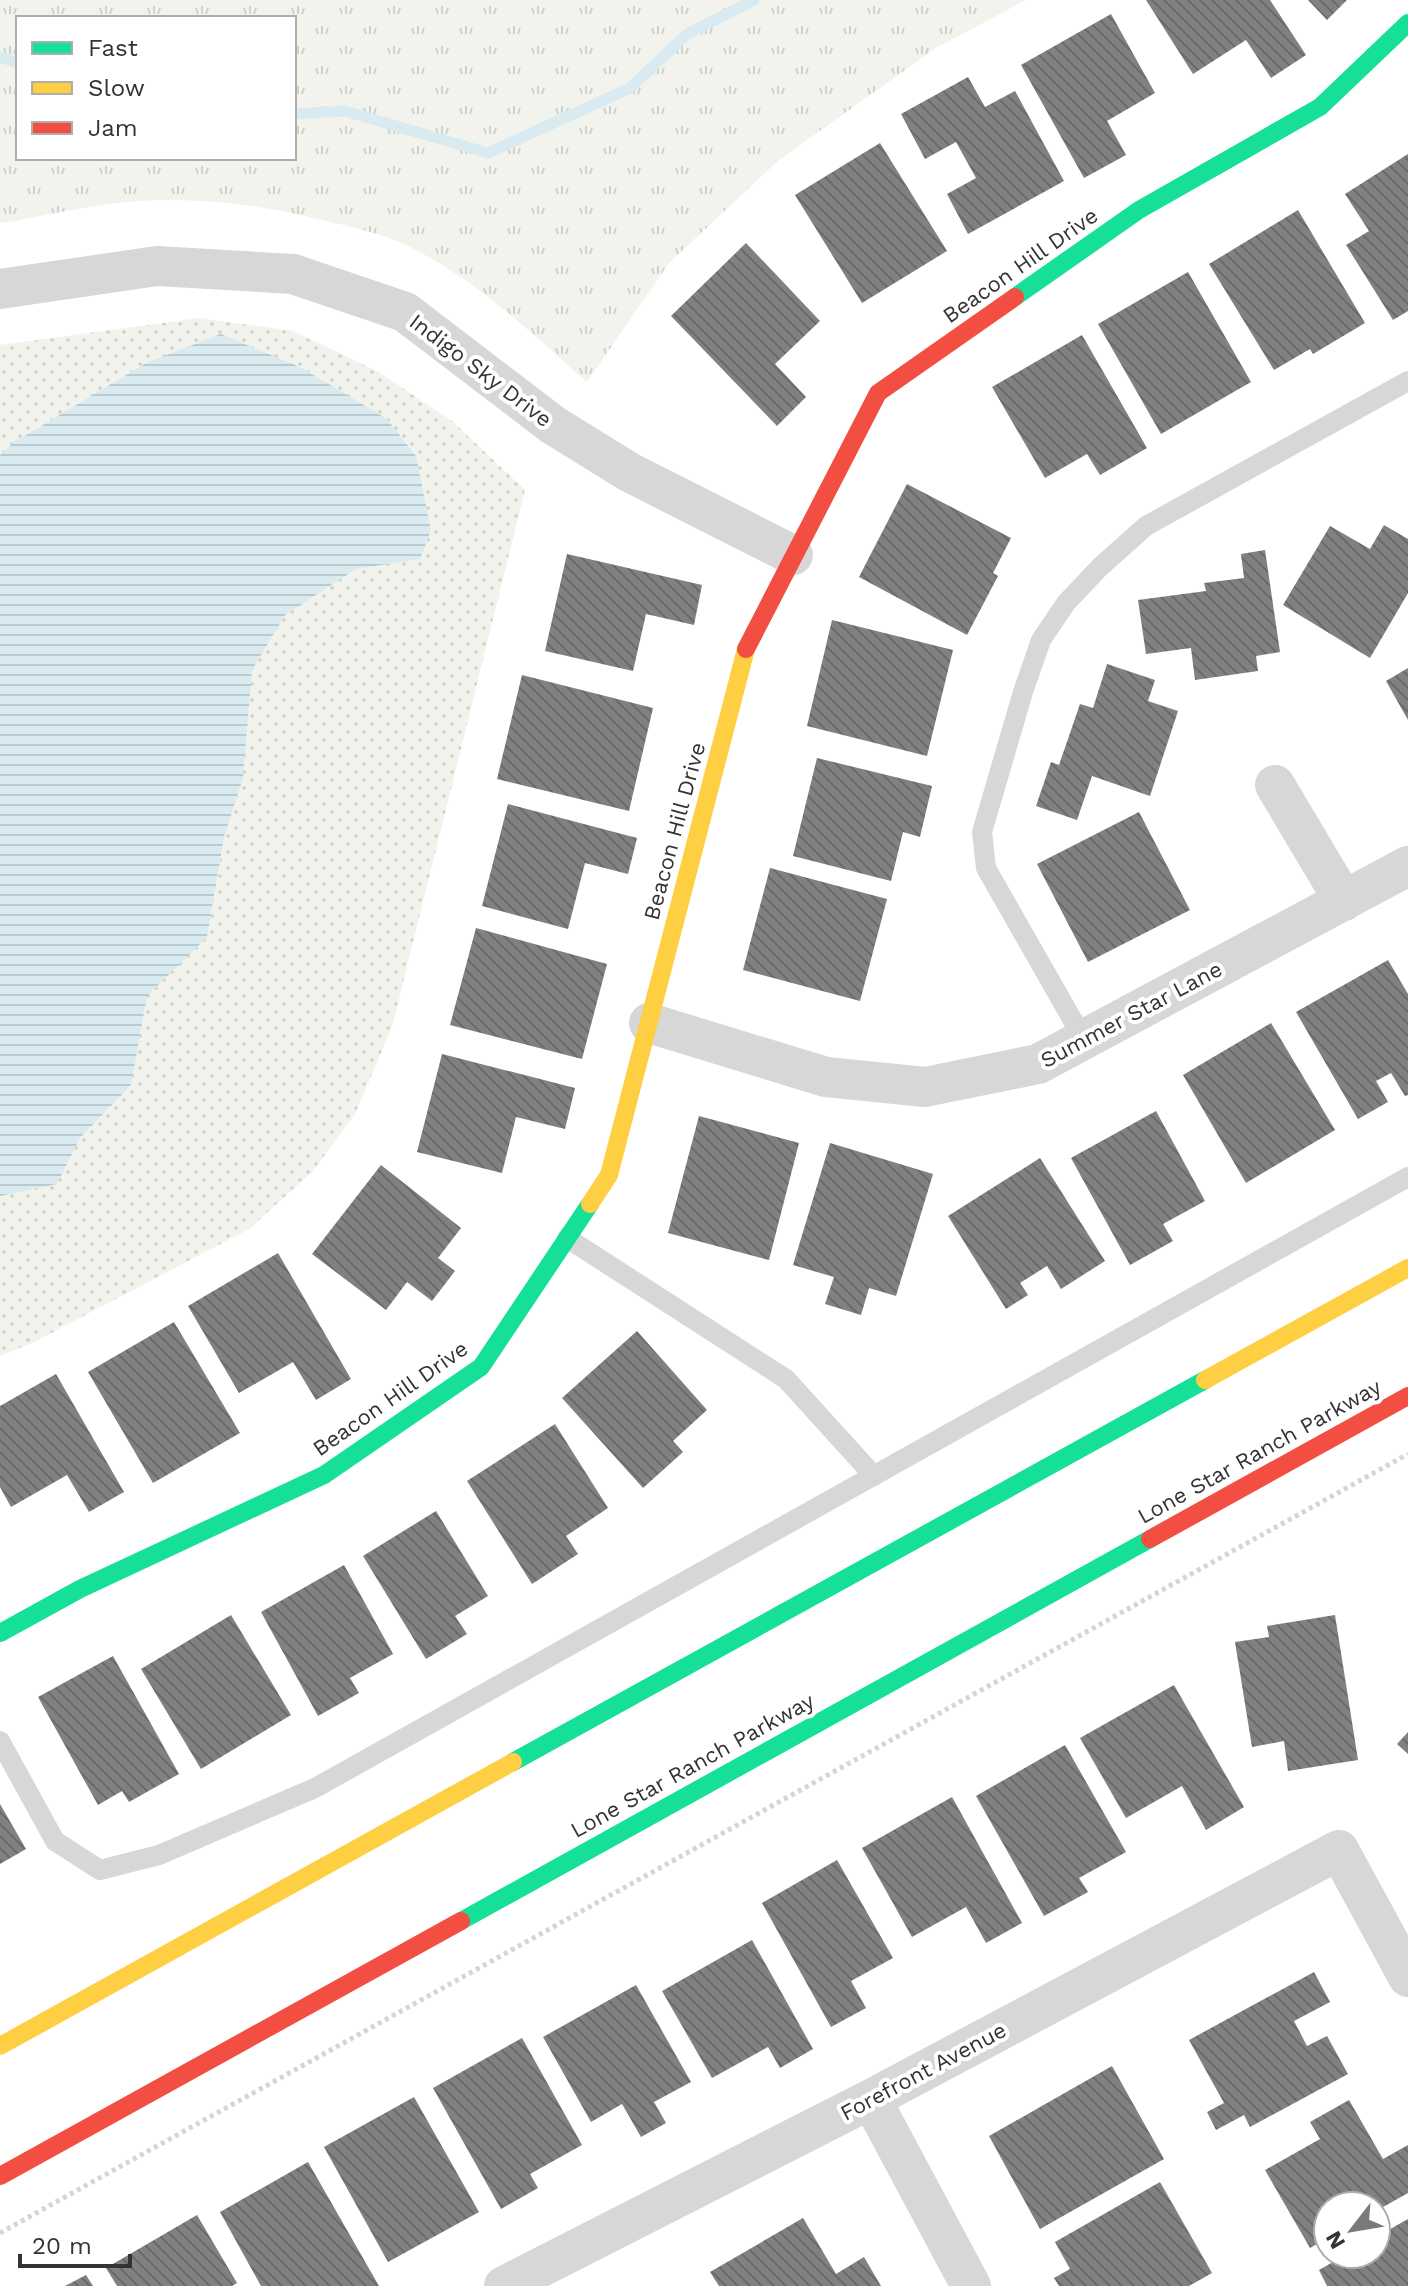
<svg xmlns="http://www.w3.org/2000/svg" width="1408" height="2286" font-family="'Work Sans',sans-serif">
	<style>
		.grass { fill: url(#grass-dots) }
		.park { fill: url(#park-tufts); fill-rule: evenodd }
		.water { fill: url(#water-rules) }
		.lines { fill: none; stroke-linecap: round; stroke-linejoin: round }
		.stream { stroke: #d9ebf0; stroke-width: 11 }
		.building { fill: url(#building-back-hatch) }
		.path { stroke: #d5d5d5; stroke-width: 5; stroke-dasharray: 4 4; stroke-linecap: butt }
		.lane { stroke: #d7d7d7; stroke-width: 20 }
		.street { stroke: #d7d7d7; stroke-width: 40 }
		.fast { stroke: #16e098; stroke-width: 18 }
		.slow { stroke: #ffcf43; stroke-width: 18 }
		.jam { stroke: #f24e42; stroke-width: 18 }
		.labels { text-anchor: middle; stroke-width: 8; stroke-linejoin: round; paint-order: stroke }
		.street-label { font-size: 22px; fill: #333; stroke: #fff }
	</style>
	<defs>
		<pattern id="grass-dots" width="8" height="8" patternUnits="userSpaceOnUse" patternTransform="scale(2)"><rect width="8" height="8" fill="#f1f3ec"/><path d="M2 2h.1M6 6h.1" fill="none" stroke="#cfd1cb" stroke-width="1.8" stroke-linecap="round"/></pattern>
		<pattern id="park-tufts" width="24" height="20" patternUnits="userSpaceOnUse" patternTransform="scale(2)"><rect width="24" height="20" fill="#f1f3ec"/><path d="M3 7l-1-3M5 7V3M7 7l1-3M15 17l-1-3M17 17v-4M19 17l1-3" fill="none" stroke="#cfd1cb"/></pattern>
		<pattern id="water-rules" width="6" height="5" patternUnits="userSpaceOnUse" patternTransform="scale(2)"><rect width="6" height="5" fill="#d9ebf0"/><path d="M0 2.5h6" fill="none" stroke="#bbcace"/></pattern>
		<pattern id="building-back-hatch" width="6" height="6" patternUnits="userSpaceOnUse" patternTransform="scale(2)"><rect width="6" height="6" fill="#818181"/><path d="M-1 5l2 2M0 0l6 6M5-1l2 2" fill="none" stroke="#6a6a6a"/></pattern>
	</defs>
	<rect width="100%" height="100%" fill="#fff"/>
	<path class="grass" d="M 199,318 L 293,331 L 377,371 L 452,421 L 525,490 L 392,1027 L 355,1114 L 313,1171 L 249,1229 L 34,1342 L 0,1356 L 0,345 Z"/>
	<path class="park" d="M 0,0 L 1026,0 L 936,48 L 779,160 L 669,263 L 587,382 C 531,333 476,279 408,246 C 383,234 353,227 326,221 C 265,205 203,197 139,201 C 93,204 46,216 0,223 ZM 18,18 L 294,18 L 294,158 L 18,158 Z"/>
	<path class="water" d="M 221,334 L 302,368 L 387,419 L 416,456 L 431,530 L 420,559 L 356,569 L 285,615 L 252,670 L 243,778 L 224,837 L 207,937 L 147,996 L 131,1085 L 80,1138 L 57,1184 L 0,1196 L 0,455 L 13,443 L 146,363 Z"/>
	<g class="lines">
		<path class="stream" d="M 0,57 L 18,63
			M 294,114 L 345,111 L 488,153 L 630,88 L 687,34 L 754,0"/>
	</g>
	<path class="building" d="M 1146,0 L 1270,0 L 1306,55 L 1271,78 L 1246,40 L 1193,74 Z
		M 1308,0 L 1347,0 L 1327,20 Z
		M 1111,14 L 1155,93 L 1107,121 L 1126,155 L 1084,178 L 1021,65 Z
		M 968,77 L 985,107 L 1015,91 L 1064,181 L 968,234 L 947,194 L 976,178 L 956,142 L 925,159 L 901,114 Z
		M 880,143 L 947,251 L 862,303 L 795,195 Z
		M 1408,154 L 1408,311 L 1393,320 L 1346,245 L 1369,231 L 1345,194 Z
		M 1298,210 L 1365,323 L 1313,354 L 1310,349 L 1274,370 L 1209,264 Z
		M 746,243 L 820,321 L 775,364 L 806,397 L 777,426 L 671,316 Z
		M 1188,272 L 1251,382 L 1161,434 L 1098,324 Z
		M 1082,335 L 1147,448 L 1100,475 L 1087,454 L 1045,478 L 992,387 Z
		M 907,484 L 1011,538 L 993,573 L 998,576 L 967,635 L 859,577 Z
		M 1384,525 L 1408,539 L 1408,593 L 1370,658 L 1283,605 L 1330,526 L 1370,549 Z
		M 1265,550 L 1280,652 L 1256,656 L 1258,671 L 1195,680 L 1191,648 L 1146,654 L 1138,600 L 1206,591 L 1204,583 L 1244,578 L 1241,554 Z
		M 567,554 L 702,585 L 694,625 L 646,614 L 633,671 L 545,651 Z
		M 832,620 L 953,650 L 927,756 L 807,726 Z
		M 1107,664 L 1155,680 L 1148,701 L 1178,711 L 1150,796 L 1092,776 L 1077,820 L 1036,806 L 1051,762 L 1059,765 L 1080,704 L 1093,708 Z
		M 1408,668 L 1408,720 L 1386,681 Z
		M 522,675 L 653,708 L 629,811 L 497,779 Z
		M 817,758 L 932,786 L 920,837 L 903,832 L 891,881 L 793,856 Z
		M 508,804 L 637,838 L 628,874 L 585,863 L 568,929 L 482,906 Z
		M 1139,812 L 1190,910 L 1088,962 L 1037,864 Z
		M 770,868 L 887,899 L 860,1001 L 743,970 Z
		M 476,928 L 607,964 L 582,1059 L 450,1025 Z
		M 1388,960 L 1408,994 L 1408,1095 L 1405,1096 L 1391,1073 L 1376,1081 L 1388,1102 L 1358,1119 L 1296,1012 Z
		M 1271,1023 L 1335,1130 L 1246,1183 L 1183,1075 Z
		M 442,1054 L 575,1088 L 565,1129 L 516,1117 L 502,1173 L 417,1152 Z
		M 1156,1111 L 1205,1201 L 1163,1224 L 1173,1241 L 1130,1265 L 1071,1158 Z
		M 699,1116 L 799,1143 L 769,1260 L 668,1233 Z
		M 830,1143 L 933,1174 L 896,1296 L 869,1288 L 861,1315 L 825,1304 L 834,1277 L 793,1265 Z
		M 1040,1158 L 1105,1261 L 1061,1289 L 1047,1266 L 1020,1283 L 1028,1295 L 1006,1309 L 948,1216 Z
		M 381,1165 L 461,1228 L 438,1258 L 455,1271 L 432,1301 L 407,1282 L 386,1310 L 312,1254 Z
		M 278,1253 L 351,1379 L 316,1400 L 293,1362 L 239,1393 L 188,1306 Z
		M 174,1322 L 240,1433 L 153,1483 L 88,1372 Z
		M 637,1331 L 707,1410 L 673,1441 L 683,1452 L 643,1488 L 562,1398 Z
		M 56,1374 L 124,1492 L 89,1512 L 67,1475 L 11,1507 L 0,1487 L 0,1406 Z
		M 555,1424 L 608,1508 L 566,1536 L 578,1554 L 532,1584 L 467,1481 Z
		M 436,1511 L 488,1596 L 455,1616 L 467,1634 L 426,1659 L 363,1556 Z
		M 344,1565 L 393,1654 L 350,1678 L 359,1693 L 318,1716 L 261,1612 Z
		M 231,1615 L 291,1715 L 201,1769 L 141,1669 Z
		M 1335,1615 L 1358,1760 L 1288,1771 L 1284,1741 L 1252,1747 L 1235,1642 L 1269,1637 L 1267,1626 Z
		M 113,1656 L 179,1774 L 129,1802 L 122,1791 L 98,1805 L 38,1697 Z
		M 1174,1685 L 1244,1807 L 1206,1830 L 1182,1786 L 1126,1818 L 1080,1738 Z
		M 1408,1732 L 1408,1754 L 1397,1744 Z
		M 1065,1745 L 1126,1852 L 1079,1878 L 1088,1892 L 1044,1916 L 976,1796 Z
		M 952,1797 L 1022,1923 L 986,1943 L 966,1907 L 912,1937 L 862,1848 Z
		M 0,1804 L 26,1849 L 0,1864 Z
		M 837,1860 L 893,1958 L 851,1981 L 866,2008 L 831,2027 L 762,1903 Z
		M 752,1940 L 813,2049 L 780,2068 L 768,2047 L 712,2078 L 662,1991 Z
		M 1314,1972 L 1330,2002 L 1294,2021 L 1307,2046 L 1327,2036 L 1348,2074 L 1250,2127 L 1244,2115 L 1216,2130 L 1207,2112 L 1224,2103 L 1189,2040 Z
		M 636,1985 L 691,2082 L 654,2102 L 666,2123 L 641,2137 L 622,2104 L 591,2122 L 543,2037 Z
		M 522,2038 L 582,2145 L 530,2174 L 538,2188 L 501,2209 L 433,2088 Z
		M 1112,2066 L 1164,2159 L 1040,2229 L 989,2136 Z
		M 414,2097 L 479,2212 L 388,2262 L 324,2147 Z
		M 1349,2100 L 1383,2159 L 1408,2145 L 1408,2193 L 1376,2211 L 1376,2206 L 1328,2206 L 1328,2238 L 1310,2248 L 1265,2170 L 1320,2139 L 1310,2122 Z
		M 308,2162 L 379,2286 L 261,2286 L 220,2212 Z
		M 1160,2182 L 1212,2273 L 1189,2286 L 1059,2286 L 1054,2278 L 1070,2269 L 1055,2242 Z
		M 197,2215 L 237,2283 L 232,2286 L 117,2286 L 106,2268 Z
		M 803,2218 L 836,2274 L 864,2257 L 881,2286 L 719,2286 L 710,2272 Z
		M 1408,2219 L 1408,2286 L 1327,2286 L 1319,2270 L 1347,2254 L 1376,2254 L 1376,2237 Z
		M 86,2275 L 93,2286 L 65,2286 Z"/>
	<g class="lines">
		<path class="path" d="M 0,2233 L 1408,1454"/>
		<path class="lane" d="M 1084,1040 L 986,868 L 982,832 L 1023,692 L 1041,640 L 1066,603 L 1100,567 L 1146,526 L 1408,381
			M 567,1238 L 786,1379 L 874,1476
			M 0,1741 L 55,1841 L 100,1870 L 159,1855 L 315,1788 L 1408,1177"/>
		<path class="street" d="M 0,289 L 157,266 L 293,274 L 405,312 L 553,425 L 629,472 L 793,555
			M 1275,785 L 1344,901
			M 649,1023 L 826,1077 L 925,1087 L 1038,1064 L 1408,866
			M 871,2099 L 971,2286
			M 504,2286 L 871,2099 L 1339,1850 L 1408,1977"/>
		<path class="fast" d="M 1015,297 L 1139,210 L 1320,107 L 1408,23
			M 0,1633 L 80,1589 L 324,1475 L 481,1367 L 590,1204
			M 513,1762 L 1205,1380
			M 461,1921 L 1150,1539"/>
		<path class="slow" d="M 590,1204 L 609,1175 L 746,649
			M 1205,1380 L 1408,1268
			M 0,2046 L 513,1762"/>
		<path class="jam" d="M 746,649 L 878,393 L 1015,297
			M 1150,1539 L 1408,1396
			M 0,2176 L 461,1921"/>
	</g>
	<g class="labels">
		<g class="street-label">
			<text transform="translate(1020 265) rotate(-35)" y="8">Beacon Hill Drive</text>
			<text transform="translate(481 370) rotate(37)" y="8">Indigo Sky Drive</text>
			<text transform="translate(674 831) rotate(-75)" y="8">Beacon Hill Drive</text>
			<text transform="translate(1131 1014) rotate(-28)" y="8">Summer Star Lane</text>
			<text transform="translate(390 1398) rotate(-35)" y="8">Beacon Hill Drive</text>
			<text transform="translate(1259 1451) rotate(-29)" y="8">Lone Star Ranch Parkway</text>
			<text transform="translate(692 1765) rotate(-29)" y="8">Lone Star Ranch Parkway</text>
			<text transform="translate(923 2071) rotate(-28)" y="8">Forefront Avenue</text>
		</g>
	</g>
	<rect x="16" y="16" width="280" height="144" fill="#ffffff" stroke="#adadad" stroke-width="2"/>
	<rect x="32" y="42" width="40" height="12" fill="#16e098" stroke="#adadad" stroke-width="2"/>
	<text x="88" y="56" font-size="24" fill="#333333">Fast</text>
	<rect x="32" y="82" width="40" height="12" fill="#ffcf43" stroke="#adadad" stroke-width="2"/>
	<text x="88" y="96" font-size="24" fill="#333333">Slow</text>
	<rect x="32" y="122" width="40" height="12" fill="#f24e42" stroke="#adadad" stroke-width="2"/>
	<text x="88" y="136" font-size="24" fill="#333333">Jam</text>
	<g transform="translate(1352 2230) rotate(239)"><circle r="38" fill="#ffffff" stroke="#adadad" stroke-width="2"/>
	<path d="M0-6L14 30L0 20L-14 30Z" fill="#7a7a7a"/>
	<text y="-12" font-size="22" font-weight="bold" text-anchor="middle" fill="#333333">N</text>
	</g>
	<path d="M20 2254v12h110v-12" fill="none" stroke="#333333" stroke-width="4"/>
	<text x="32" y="2254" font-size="24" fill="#333333" stroke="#ffffff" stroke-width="6" paint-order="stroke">20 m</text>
</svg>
